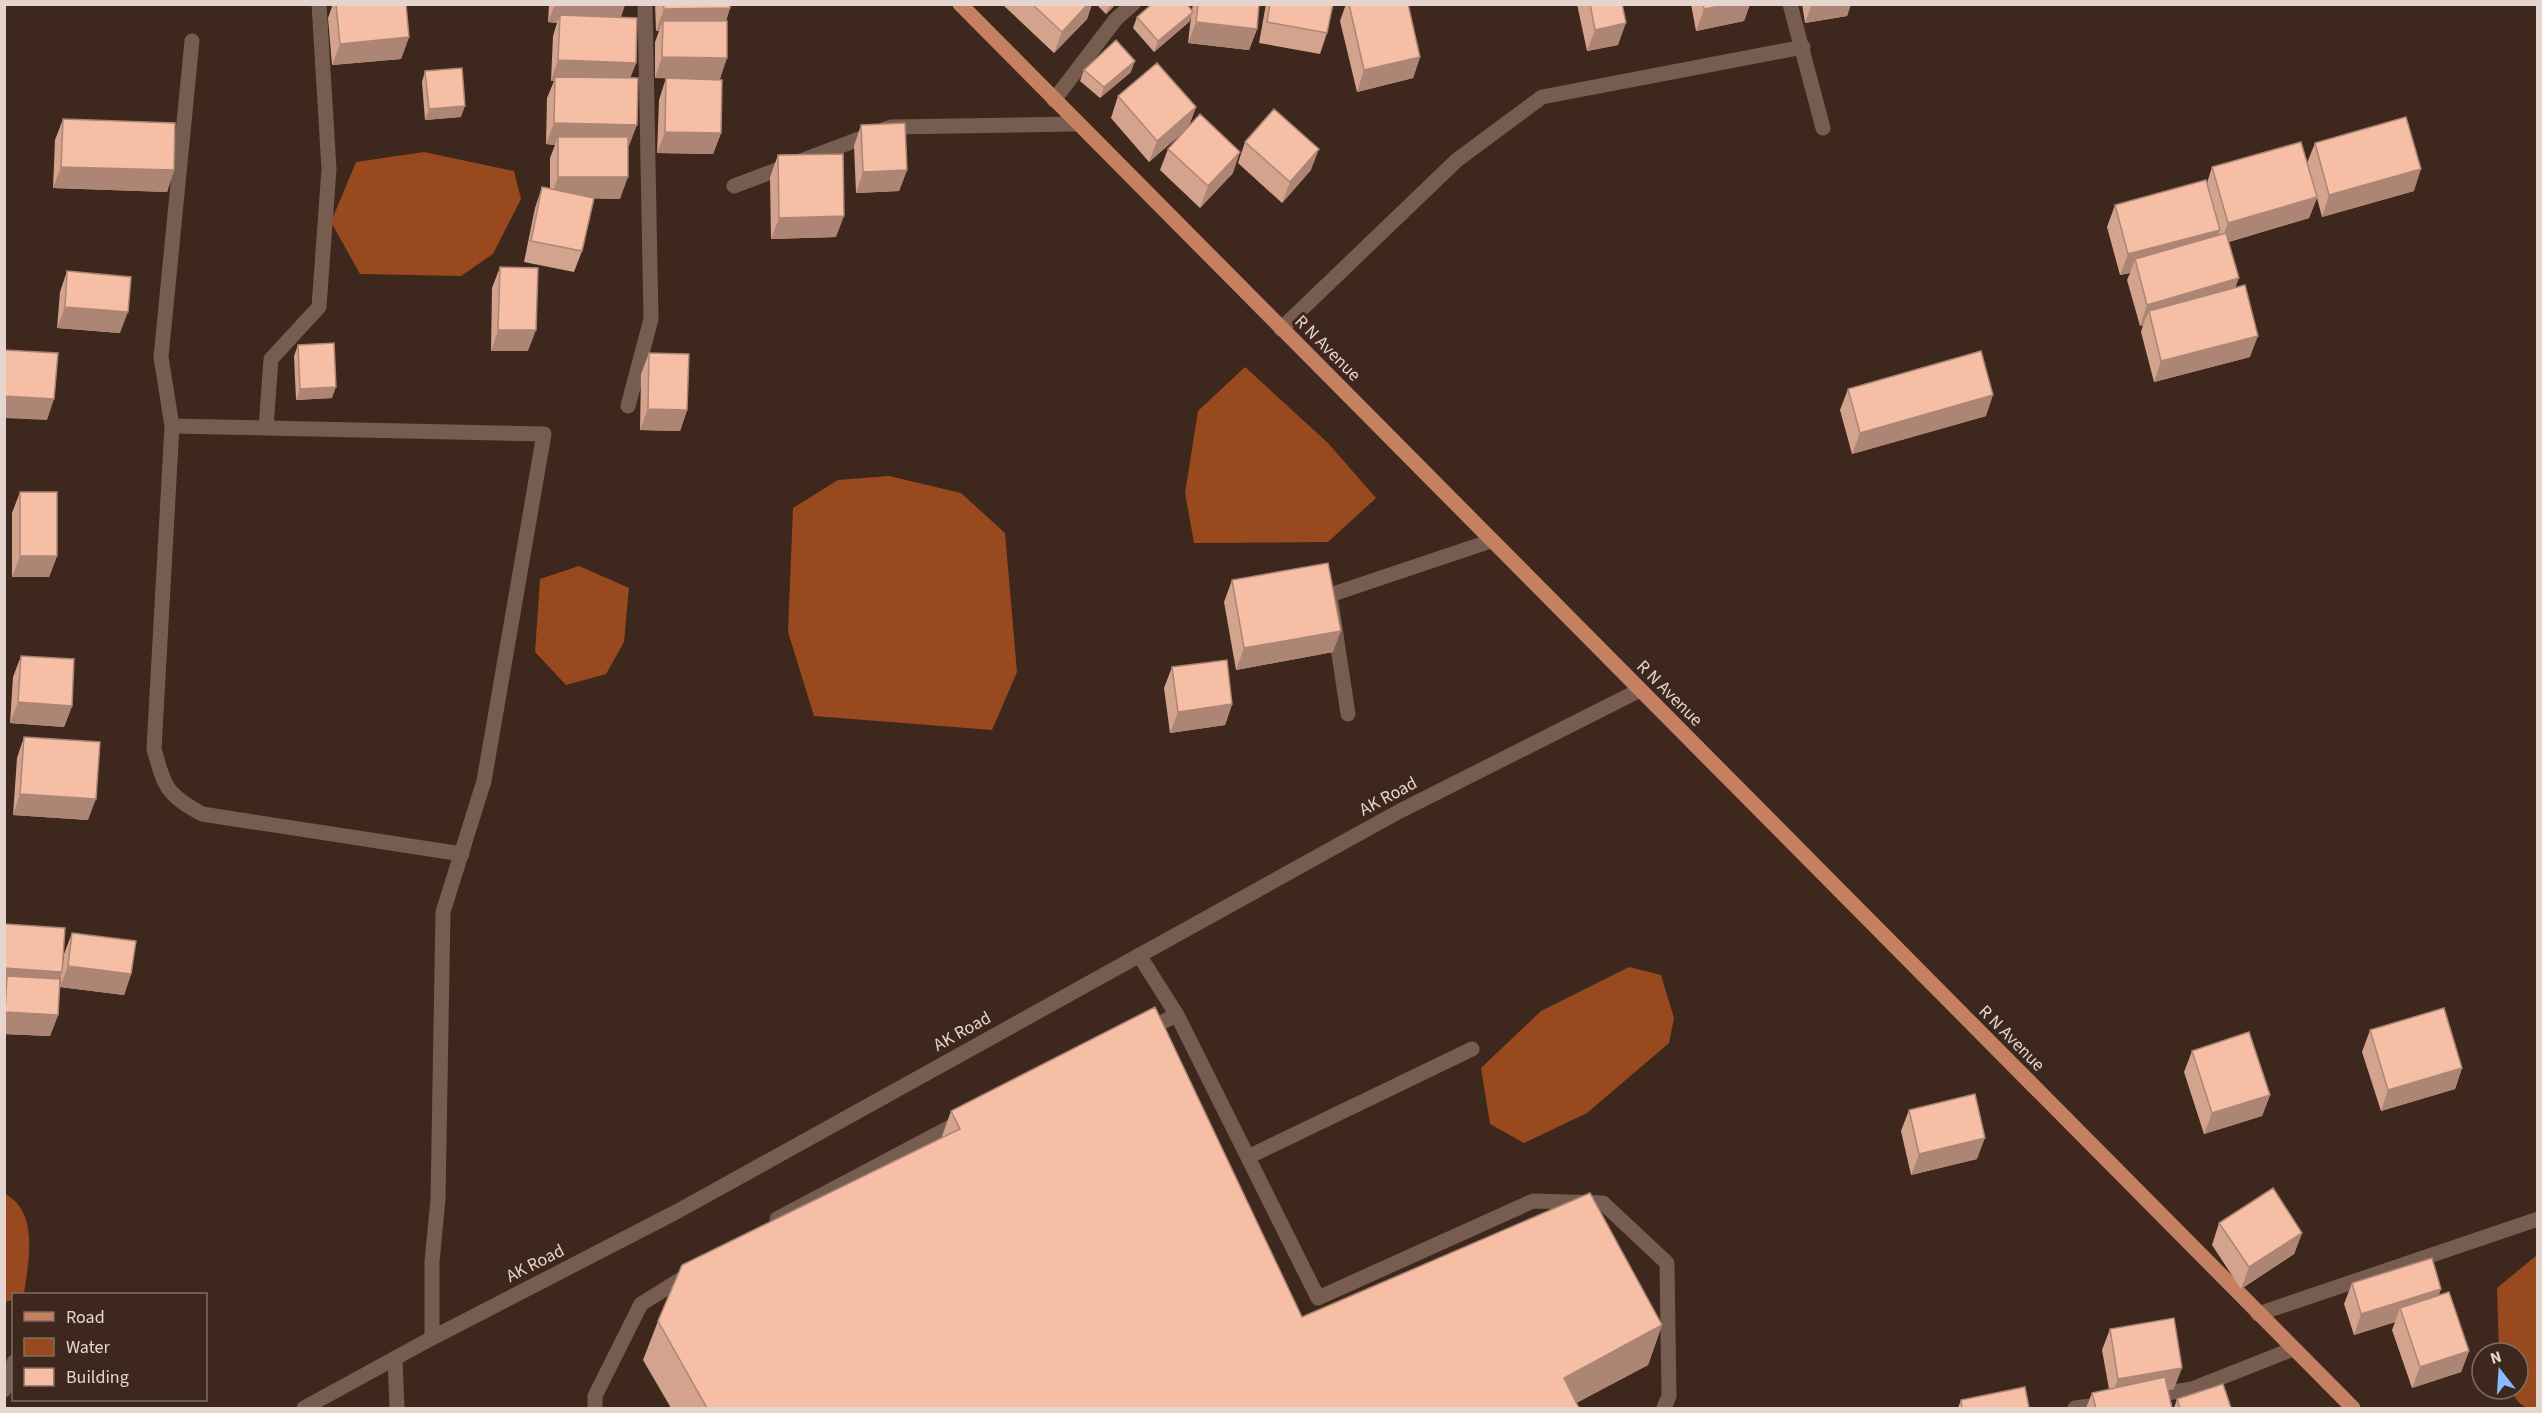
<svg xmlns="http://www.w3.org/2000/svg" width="2542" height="1413" font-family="'Source Sans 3',sans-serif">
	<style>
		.water { fill: #99491e }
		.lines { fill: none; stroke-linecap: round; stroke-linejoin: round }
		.lane { stroke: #775c50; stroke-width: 15 }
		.street { stroke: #775c50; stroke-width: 15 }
		.primary { stroke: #c48060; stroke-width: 15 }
		.wall { fill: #d3a38e }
		.shaded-wall { fill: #ac8574 }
		.building { fill: #f5bea5; stroke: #ac8574; stroke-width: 1.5 }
		.labels { text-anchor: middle; stroke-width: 6; stroke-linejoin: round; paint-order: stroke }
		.street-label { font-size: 18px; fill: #e5d5ce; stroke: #3e271c }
	</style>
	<rect width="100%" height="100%" fill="#3e271c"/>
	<path class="water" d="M 424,152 L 514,171 L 521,199 L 493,254 L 461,276 L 360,274 L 331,222 L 356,162 Z
		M 1245,367 L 1328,443 L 1376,498 L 1328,542 L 1194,543 L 1185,493 L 1198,411 Z
		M 889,476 L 961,493 L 1005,533 L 1017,672 L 992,730 L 814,716 L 788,632 L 793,508 L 838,480 Z
		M 579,566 L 629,588 L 624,642 L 606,674 L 566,685 L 535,652 L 540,579 Z
		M 1629,967 L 1661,975 L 1674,1018 L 1669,1043 L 1587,1113 L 1524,1143 L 1490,1124 L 1481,1068 L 1541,1011 Z
		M 5,1194 C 40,1212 28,1263 24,1294 L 14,1294 L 13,1300 L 5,1302 Z
		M 2537,1255 L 2537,1408 C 2522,1409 2517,1403 2511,1389 L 2518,1389 L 2518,1353 L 2499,1353 L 2497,1288 Z"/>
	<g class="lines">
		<path class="lane" d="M 192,41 L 161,357 L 172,426 L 154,749 C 165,788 166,794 202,814 L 462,854
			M 172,426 L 544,434 L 484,781 L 443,912 L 438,1199 L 432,1262 L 432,1338
			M 266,428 L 271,359 L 319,307 L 329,169 L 319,4
			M 1139,955 L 1177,1015 L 1146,1030
			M 1177,1015 L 1318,1298 L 1533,1201 L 1603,1203 L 1667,1263 L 1669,1396 L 1664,1408
			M 1248,1157 L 1472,1049
			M 777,1219 L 960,1122
			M 395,1358 L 397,1408
			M 595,1408 L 595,1396 L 641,1304 L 691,1273"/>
		<path class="street" d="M 1790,4 L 1823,128
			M 1054,100 L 1116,19 L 1133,4
			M 734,186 L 891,127 L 1077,124
			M 1281,329 L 1457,160 L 1542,97 L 1803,47
			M 628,406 L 651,319 L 645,4
			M 1348,714 L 1330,595 L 1491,541
			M 2258,1314 L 2538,1219
			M 4,1390 L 14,1362
			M 2149,1396 L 2192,1389 L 2293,1349
			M 304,1408 L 432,1338 L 678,1211 L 1398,812 L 1640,690
			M 2075,1408 L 2105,1404"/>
		<path class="primary" d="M 960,4 L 2353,1408"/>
	</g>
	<path class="wall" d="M 333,4 L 406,4 L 409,37 L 401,59 L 332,65 L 328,18 Z
		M 549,4 L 625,4 L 621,17 L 636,63 L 630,78 L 629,146 L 628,146 L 620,199 L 594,198 L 582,251 L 574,272 L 524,262 L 535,208 L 542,187 L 550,189 L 550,158 L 555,145 L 546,144 L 547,98 L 554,81 L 551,81 L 553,36 L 557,23 L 548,22 Z
		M 655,4 L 730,4 L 730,8 L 726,21 L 720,79 L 655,78 L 655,42 L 659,31 L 656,31 Z
		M 1002,4 L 1092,4 L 1087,19 L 1054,53 Z
		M 1096,4 L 1116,4 L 1106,14 Z
		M 1193,4 L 1259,4 L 1257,29 L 1249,50 L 1188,43 L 1191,17 L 1189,22 L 1154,52 L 1133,28 L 1137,17 L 1192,10 Z
		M 1266,4 L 1333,4 L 1327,33 L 1320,54 L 1259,43 Z
		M 1346,4 L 1408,4 L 1420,57 L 1413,78 L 1357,92 L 1340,21 Z
		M 1577,4 L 1622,4 L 1618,45 L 1587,51 Z
		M 1691,4 L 1750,4 L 1744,21 L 1696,31 Z
		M 1802,4 L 1851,4 L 1847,16 L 1805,23 Z
		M 1084,70 L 1131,72 L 1100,98 L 1080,81 Z
		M 425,71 L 461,117 L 425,120 L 422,82 Z
		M 666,78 L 721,133 L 713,154 L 657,153 L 659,100 Z
		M 1118,96 L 1196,107 L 1189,126 L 1233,173 L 1200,208 L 1160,170 L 1168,149 L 1181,134 L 1149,162 L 1111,118 Z
		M 63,119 L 174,170 L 167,192 L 53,188 L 55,140 Z
		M 861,125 L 907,170 L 899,191 L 856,193 L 854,146 Z
		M 1245,142 L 1311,170 L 1282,203 L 1238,163 Z
		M 2315,143 L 2414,191 L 2322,217 L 2317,198 L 2309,218 L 2229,242 L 2236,288 L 2250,357 L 2154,382 L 2141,332 L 2143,325 L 2140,326 L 2127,280 L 2130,273 L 2120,275 L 2107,227 L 2115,205 L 2207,183 L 2212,167 L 2307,163 Z
		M 778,155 L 836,237 L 771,239 L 770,177 Z
		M 500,267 L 528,351 L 491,351 L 492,288 Z
		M 67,271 L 120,333 L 57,328 L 60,292 Z
		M 298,345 L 332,398 L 296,400 L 294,356 Z
		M 649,353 L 687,410 L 680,431 L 640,430 L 641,374 Z
		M 1848,389 L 1986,416 L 1852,454 L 1840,410 Z
		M 20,492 L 57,556 L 49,577 L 12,577 L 12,513 Z
		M 1232,580 L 1333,652 L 1236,670 L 1224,602 Z
		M 21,656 L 72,706 L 64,727 L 10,723 L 13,677 Z
		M 1172,667 L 1232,704 L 1225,725 L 1170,733 L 1164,688 Z
		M 24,737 L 88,820 L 13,815 L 17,758 Z
		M 5,924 L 63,962 L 64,954 L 72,933 L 131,974 L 124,995 L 60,987 L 61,975 L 60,980 L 58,1015 L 50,1036 L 4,1034 L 4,927 Z
		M 2370,1030 L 2462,1068 L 2455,1089 L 2381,1111 L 2362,1052 Z
		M 2192,1051 L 2270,1095 L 2262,1116 L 2204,1134 L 2184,1072 Z
		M 1909,1110 L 1977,1159 L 1911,1175 L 1901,1131 Z
		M 951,1111 L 1302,1317 L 1662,1325 L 1648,1365 L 1576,1403 L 1579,1408 L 671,1408 L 643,1360 L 658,1321 L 941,1139 Z
		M 2219,1223 L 2302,1233 L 2294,1254 L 2241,1289 L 2212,1245 Z
		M 2352,1283 L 2439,1295 L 2469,1351 L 2461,1372 L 2412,1388 L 2392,1330 L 2395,1322 L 2354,1335 L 2344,1304 Z
		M 2110,1329 L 2174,1389 L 2168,1390 L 2172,1408 L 2086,1408 L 2092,1393 L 2109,1389 L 2102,1350 Z
		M 2177,1399 L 2231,1408 L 2174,1408 Z
		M 1961,1400 L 2029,1408 L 1958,1408 Z"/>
	<path class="shaded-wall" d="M 555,4 L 616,4 L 625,5 L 617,26 L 560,15 L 557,23 L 548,22 Z
		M 1088,4 L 1092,4 L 1087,19 L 1054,53 L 1062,32 Z
		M 1110,4 L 1116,4 L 1106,14 Z
		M 1729,4 L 1750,4 L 1744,21 L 1696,31 L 1704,9 Z
		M 1812,4 L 1851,4 L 1847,16 L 1805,23 Z
		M 730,8 L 723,29 L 663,21 L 659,31 L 656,31 L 664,9 Z
		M 1193,12 L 1189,22 L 1154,52 L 1158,41 Z
		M 1196,22 L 1257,29 L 1249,50 L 1188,43 Z
		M 1626,23 L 1618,45 L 1587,51 L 1595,30 Z
		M 409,37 L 401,59 L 332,65 L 340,44 Z
		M 662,57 L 727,58 L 720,79 L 655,78 Z
		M 1420,57 L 1413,78 L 1357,92 L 1364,70 Z
		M 558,60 L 636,63 L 628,84 L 555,77 L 554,81 L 551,81 Z
		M 1135,61 L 1131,72 L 1100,98 L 1104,87 Z
		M 465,106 L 461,117 L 425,120 L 429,109 Z
		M 1196,107 L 1188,128 L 1149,162 L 1157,141 Z
		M 554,123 L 637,125 L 629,146 L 558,145 L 558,137 L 555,145 L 546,144 Z
		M 665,132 L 721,133 L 713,154 L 657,153 Z
		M 1319,149 L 1311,170 L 1282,203 L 1290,182 Z
		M 1240,152 L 1233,173 L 1200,208 L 1208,186 Z
		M 61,167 L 174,170 L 167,192 L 53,188 Z
		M 2421,169 L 2414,191 L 2322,217 L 2329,195 Z
		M 907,170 L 899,191 L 856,193 L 863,172 Z
		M 558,177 L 628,177 L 620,199 L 550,198 Z
		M 2317,197 L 2309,218 L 2220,244 L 2228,223 Z
		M 844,216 L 836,237 L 771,239 L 779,218 Z
		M 2220,230 L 2212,251 L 2135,259 L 2130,273 L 2120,275 L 2128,254 Z
		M 2239,278 L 2231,299 L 2149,311 L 2143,325 L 2140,326 L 2147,305 Z
		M 65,307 L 128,312 L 120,333 L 57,328 Z
		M 498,330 L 536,330 L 528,351 L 491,351 Z
		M 2258,336 L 2250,357 L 2154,382 L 2161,361 Z
		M 336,387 L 332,398 L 296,400 L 300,389 Z
		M 1993,395 L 1986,416 L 1852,454 L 1860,433 Z
		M 4,396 L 54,399 L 47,420 L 4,418 Z
		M 648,409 L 687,410 L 680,431 L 640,430 Z
		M 20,556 L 57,556 L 49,577 L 12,577 Z
		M 1341,631 L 1333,652 L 1236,670 L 1244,648 Z
		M 18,702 L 72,706 L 64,727 L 10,723 Z
		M 1232,704 L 1225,725 L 1170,733 L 1178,712 Z
		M 20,794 L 96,799 L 88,820 L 13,815 Z
		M 68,966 L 131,974 L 124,995 L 60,987 Z
		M 4,968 L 62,972 L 55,994 L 7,976 L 4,982 Z
		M 5,1012 L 58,1015 L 50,1036 L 4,1034 Z
		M 2462,1068 L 2455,1089 L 2381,1111 L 2388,1090 Z
		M 2270,1095 L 2262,1116 L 2204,1134 L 2212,1113 Z
		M 1985,1138 L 1977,1159 L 1911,1175 L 1919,1154 Z
		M 2302,1233 L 2294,1254 L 2241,1289 L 2249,1267 Z
		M 2441,1289 L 2434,1311 L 2400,1308 L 2395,1322 L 2354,1335 L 2361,1314 Z
		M 1662,1325 L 1648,1365 L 1567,1408 L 1564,1378 Z
		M 2469,1351 L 2461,1372 L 2412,1388 L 2420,1367 Z
		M 2182,1368 L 2174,1389 L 2110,1400 L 2118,1379 Z"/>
	<path class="building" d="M 336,4 L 406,4 L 409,37 L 340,44 Z
		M 663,4 L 730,4 L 730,8 L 664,9 Z
		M 1032,4 L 1088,4 L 1062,32 Z
		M 1152,4 L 1187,4 L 1193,12 L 1158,41 L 1137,17 Z
		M 1198,4 L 1259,4 L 1257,29 L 1196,22 Z
		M 1270,4 L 1333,4 L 1327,33 L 1267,22 Z
		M 1349,4 L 1408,4 L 1420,57 L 1364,70 Z
		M 1590,4 L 1622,4 L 1626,23 L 1595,30 Z
		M 1703,4 L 1729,4 L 1704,9 Z
		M 560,15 L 637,18 L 636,63 L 558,60 Z
		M 663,21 L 727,21 L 727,58 L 662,57 Z
		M 1116,40 L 1135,61 L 1104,87 L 1084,70 Z
		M 1157,63 L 1196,107 L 1157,141 L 1118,96 Z
		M 462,68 L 465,106 L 429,109 L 425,71 Z
		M 555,77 L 638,78 L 637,125 L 554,123 Z
		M 666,78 L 722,80 L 721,133 L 665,132 Z
		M 1274,109 L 1319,149 L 1290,182 L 1245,142 Z
		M 1200,114 L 1240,152 L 1208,186 L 1168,149 Z
		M 2406,117 L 2421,169 L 2329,195 L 2315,143 Z
		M 63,119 L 175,123 L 174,170 L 61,167 Z
		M 905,123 L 907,170 L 863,172 L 861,125 Z
		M 558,137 L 628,137 L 628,177 L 558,177 Z
		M 2301,142 L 2317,197 L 2228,223 L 2212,167 Z
		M 843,154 L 844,216 L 779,218 L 778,155 Z
		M 2206,180 L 2220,230 L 2128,254 L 2115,205 Z
		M 542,187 L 594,198 L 582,251 L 531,241 Z
		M 2226,233 L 2239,278 L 2147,305 L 2135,259 Z
		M 500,267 L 538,268 L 536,330 L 498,330 Z
		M 67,271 L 131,277 L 128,312 L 65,307 Z
		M 2245,285 L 2258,336 L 2161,361 L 2149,311 Z
		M 334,343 L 336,387 L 300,389 L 298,345 Z
		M 4,350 L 58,353 L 54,399 L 4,396 Z
		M 1981,351 L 1993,395 L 1860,433 L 1848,389 Z
		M 649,353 L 689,354 L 687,410 L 648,409 Z
		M 20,492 L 57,492 L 57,556 L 20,556 Z
		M 1328,563 L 1341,631 L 1244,648 L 1232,580 Z
		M 21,656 L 74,659 L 72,706 L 18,702 Z
		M 1227,660 L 1232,704 L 1178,712 L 1172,667 Z
		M 24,737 L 100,742 L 96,799 L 20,794 Z
		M 5,924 L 65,928 L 62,972 L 4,968 Z
		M 72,933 L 136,941 L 131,974 L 68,966 Z
		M 7,976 L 60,979 L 58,1015 L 5,1012 Z
		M 1155,1007 L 1302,1317 L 1590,1193 L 1662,1325 L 1564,1378 L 1579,1408 L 707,1408 L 658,1321 L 682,1265 L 960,1129 L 951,1111 Z
		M 2444,1008 L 2462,1068 L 2388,1090 L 2370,1030 Z
		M 2249,1032 L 2270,1095 L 2212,1113 L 2192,1051 Z
		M 1975,1094 L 1985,1138 L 1919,1154 L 1909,1110 Z
		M 2273,1188 L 2302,1233 L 2249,1267 L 2219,1223 Z
		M 2432,1258 L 2441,1289 L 2361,1314 L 2352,1283 Z
		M 2449,1292 L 2469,1351 L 2420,1367 L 2400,1308 Z
		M 2174,1318 L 2182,1368 L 2118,1379 L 2110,1329 Z
		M 2165,1377 L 2172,1408 L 2096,1408 L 2092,1393 Z
		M 2223,1384 L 2231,1408 L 2180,1408 L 2177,1399 Z
		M 2025,1387 L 2029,1408 L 1962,1408 L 1961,1400 Z"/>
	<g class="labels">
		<g class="street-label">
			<text transform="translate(1328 348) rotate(45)" y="6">R N Avenue</text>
			<text transform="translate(1670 693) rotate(45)" y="6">R N Avenue</text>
			<text transform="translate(1388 796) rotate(-28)" y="6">AK Road</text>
			<text transform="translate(962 1031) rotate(-29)" y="6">AK Road</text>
			<text transform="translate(2012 1038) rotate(45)" y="6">R N Avenue</text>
			<text transform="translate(535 1263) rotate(-27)" y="6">AK Road</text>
		</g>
	</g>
	<rect width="2542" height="1413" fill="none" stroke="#e5d5ce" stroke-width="12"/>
	<rect x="12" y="1293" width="195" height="108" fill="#3e271c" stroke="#816d63" stroke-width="1.5"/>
	<rect x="24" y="1312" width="30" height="9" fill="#c48060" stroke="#816d63" stroke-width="1.5"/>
	<text x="66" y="1323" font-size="18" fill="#e5d5ce">Road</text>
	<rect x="24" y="1338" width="30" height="18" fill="#99491e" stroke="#816d63" stroke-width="1.5"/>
	<text x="66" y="1353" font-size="18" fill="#e5d5ce">Water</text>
	<rect x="24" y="1368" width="30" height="18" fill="#f5bea5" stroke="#816d63" stroke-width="1.5"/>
	<text x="66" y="1383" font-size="18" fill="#e5d5ce">Building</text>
	<g transform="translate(2500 1371) rotate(343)"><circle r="28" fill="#3e271c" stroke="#816d63" stroke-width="1.5"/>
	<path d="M0-4.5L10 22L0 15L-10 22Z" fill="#89bafc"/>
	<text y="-9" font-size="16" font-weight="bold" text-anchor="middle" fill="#e5d5ce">N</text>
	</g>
</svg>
